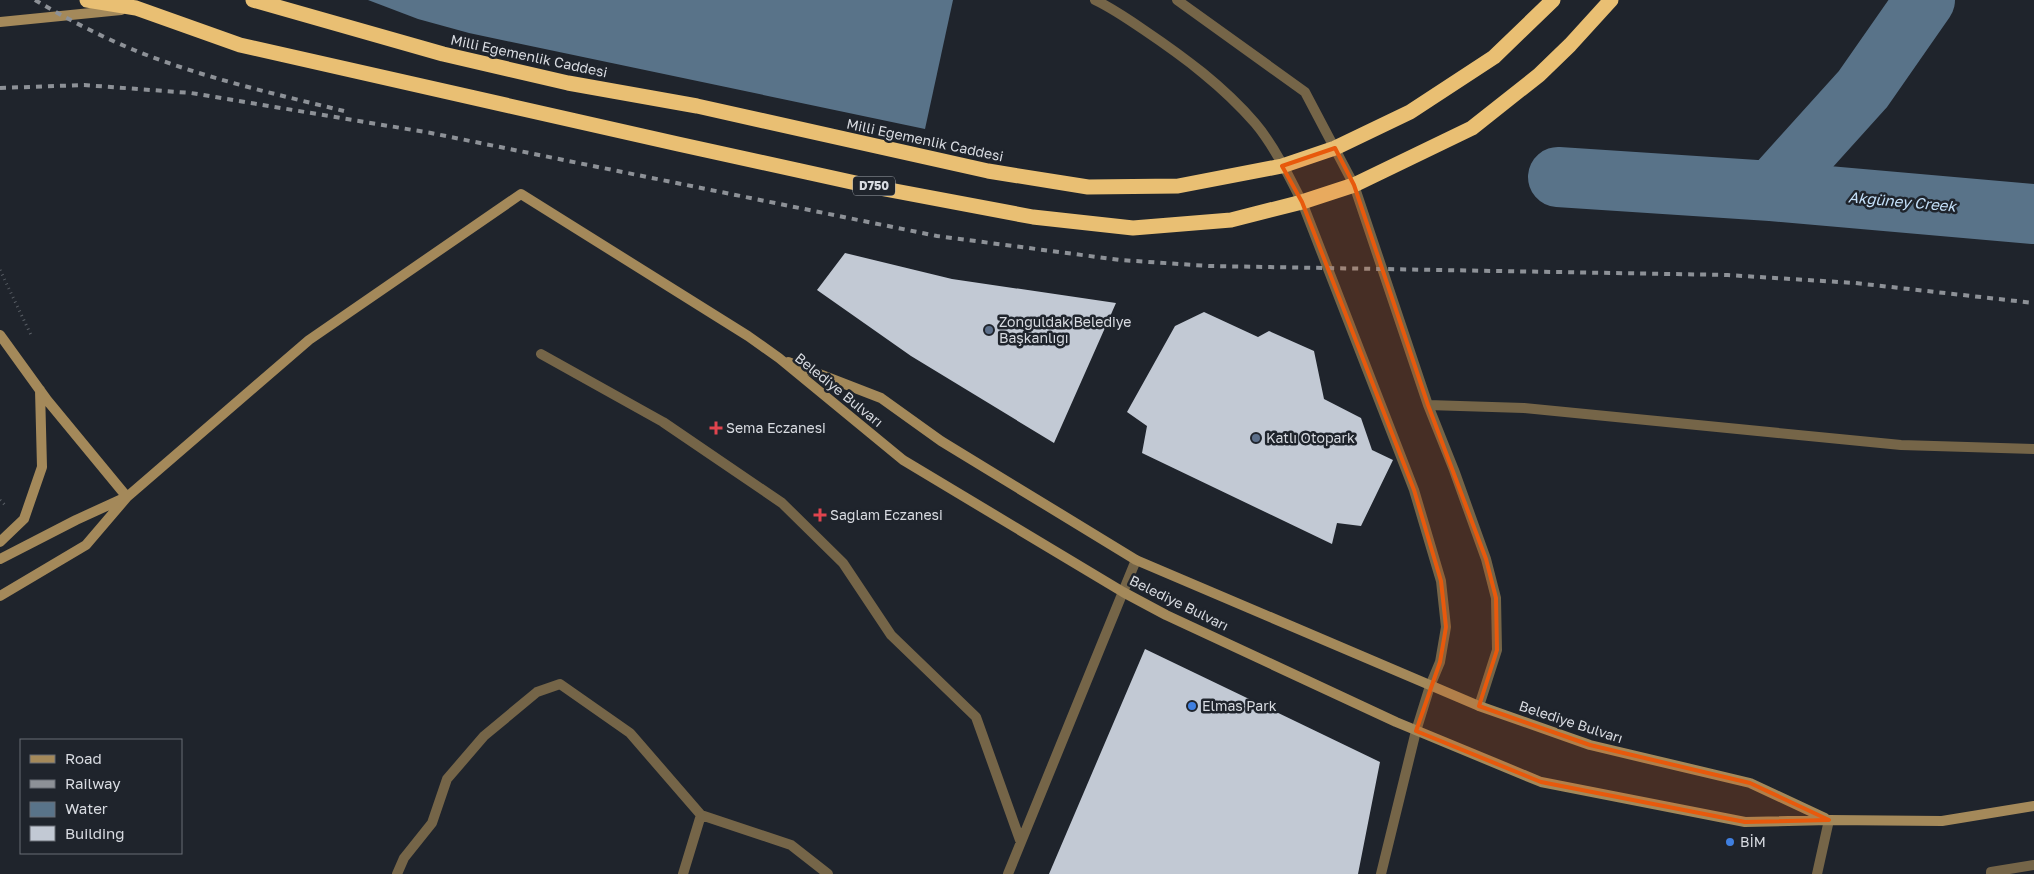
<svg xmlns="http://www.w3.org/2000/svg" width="2034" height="874" font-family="'Golos Text',sans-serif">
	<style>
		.water { fill: #597389 }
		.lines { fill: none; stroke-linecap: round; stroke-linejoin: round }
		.river { stroke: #597389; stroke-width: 60 }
		.building { fill: #c2c9d4 }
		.path { stroke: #595e65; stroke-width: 3; stroke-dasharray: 1 4; stroke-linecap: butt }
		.street { stroke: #756548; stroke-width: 10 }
		.secondary { stroke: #a4895a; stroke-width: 10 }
		.highway { stroke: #e9bf73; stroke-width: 15 }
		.rail { stroke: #8d9197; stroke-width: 4; stroke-dasharray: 6 6; stroke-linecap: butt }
		.marked { fill: #e8590c; fill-opacity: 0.2; stroke: #e8590c; stroke-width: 4; stroke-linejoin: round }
		.service-dot { fill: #5c6f8a; stroke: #1f242c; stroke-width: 2 }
		.health-dot { fill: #e0444e; stroke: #1f242c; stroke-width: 2 }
		.shop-dot { fill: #3f7fe0; stroke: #1f242c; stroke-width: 2 }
		.labels { text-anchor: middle; stroke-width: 5; stroke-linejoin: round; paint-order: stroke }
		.shield { fill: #1f242c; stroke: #a0a4ab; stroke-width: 1 }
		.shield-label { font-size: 12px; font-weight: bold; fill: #d8dbe1 }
		.street-label { font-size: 14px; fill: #d8dbe1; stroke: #1f242c }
		.poi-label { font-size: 14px; fill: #d8dbe1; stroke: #1f242c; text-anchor: start }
		.water-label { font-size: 15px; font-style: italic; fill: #c3dff8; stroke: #1f242c }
	</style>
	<rect width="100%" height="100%" fill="#1f242c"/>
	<path class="water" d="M 368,0 L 953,0 L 925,129 L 469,33 L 418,19 Z"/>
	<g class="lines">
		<path class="river" d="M 1558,177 L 1771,191 L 2034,214
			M 1771,191 L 1863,89 L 1925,0"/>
	</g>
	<path class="building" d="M 845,253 L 952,279 L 1116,303 L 1054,443 L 911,356 L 817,290 Z
		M 1204,312 L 1258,337 L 1269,331 L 1314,351 L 1324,399 L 1361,418 L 1372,450 L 1393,460 L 1361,526 L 1337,523 L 1332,544 L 1142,453 L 1147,426 L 1127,412 L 1175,326 Z
		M 1145,649 L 1380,762 L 1358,874 L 1049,874 Z"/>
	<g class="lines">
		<path class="path" d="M 0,270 L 31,335
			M 0,500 L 6,506"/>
		<path class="street" d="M 1095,0 C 1112,8 1128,19 1144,30 C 1184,57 1223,86 1255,123 C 1273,144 1290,178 1302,202 L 1414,490 L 1441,581 L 1446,627 L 1440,662 L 1430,686 L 1416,731 L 1381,874
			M 1177,0 L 1305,92 L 1354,185 L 1428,405 L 1454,470 L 1486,559 L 1496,598 L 1497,650 L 1479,706
			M 541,354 L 663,422 L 782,503 L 843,563 L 891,635 L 976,717 L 1020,840
			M 1428,405 L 1524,408 L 1901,445 L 2034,449
			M 397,874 L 404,858 L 432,823 L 447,779 L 484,736 L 537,692 L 560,684 L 630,733 L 701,815 L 791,845 L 828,874
			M 683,874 L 701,815
			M 1008,874 L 1136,560
			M 1817,874 L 1829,820
			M 1991,874 L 1991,872 L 2034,865"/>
		<path class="secondary" d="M 0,22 L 121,10
			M 0,335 L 47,400 L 127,497
			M 788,362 L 881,398 L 941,441 L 1136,560 L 1479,706 L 1590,745 L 1750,783 L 1825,818
			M 0,542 L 24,519 L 42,467 L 40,390
			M 0,559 L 76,520 L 124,498
			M 0,596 L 86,545 L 127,497 L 309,340 L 521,194 L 748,336 L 779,358 L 903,460 L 1123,592 L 1166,615 L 1396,722 L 1541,782 L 1745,822 L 1829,820 L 1942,821 L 2034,806"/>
		<path class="highway" d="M 87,0 L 136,8 L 240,45 L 678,144 L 874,187 L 1033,217 L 1133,228 L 1231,220 L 1302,202 L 1354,185 L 1472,128 L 1539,75 L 1570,45 L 1611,0
			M 253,0 L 443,54 L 568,83 L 697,106 L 988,171 L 1088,187 L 1178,186 L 1282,166 L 1335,148 L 1410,112 L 1494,57 L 1553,0"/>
		<path class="rail" d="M 35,0 C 67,19 100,36 134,50 C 200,77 275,94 344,111
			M 0,88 L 84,85 L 191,93 L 431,133 L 937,236 L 1120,260 L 1209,266 L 1728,275 L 1855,283 L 2034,303"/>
	</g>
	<path class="marked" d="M 1335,148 L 1354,185 L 1428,405 L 1486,559 L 1496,598 L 1497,650 L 1479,706 L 1590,745 L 1750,783 L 1829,820 L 1745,822 L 1541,782 L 1416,731 L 1440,662 L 1446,627 L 1441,581 L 1414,490 L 1302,202 L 1282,166 Z"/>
	<g class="service-dot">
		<circle cx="989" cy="330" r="5"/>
		<circle cx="1256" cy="438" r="5"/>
	</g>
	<g class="health-dot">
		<path d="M713.5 420.5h5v5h5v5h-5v5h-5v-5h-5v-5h5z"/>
		<path d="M817.5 507.5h5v5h5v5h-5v5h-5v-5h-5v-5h5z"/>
	</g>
	<g class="shop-dot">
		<circle cx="1192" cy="706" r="5"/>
		<circle cx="1730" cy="842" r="5"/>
	</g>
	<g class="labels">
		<rect class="shield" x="853" y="176.5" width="42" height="19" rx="4"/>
		<g class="shield-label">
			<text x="874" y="190">D750</text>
		</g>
		<g class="street-label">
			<text transform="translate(529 56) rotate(12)" y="5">Milli Egemenlik Caddesi</text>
			<text transform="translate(925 140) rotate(12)" y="5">Milli Egemenlik Caddesi</text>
			<text transform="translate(839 390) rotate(39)" y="5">Belediye Bulvarı</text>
			<text transform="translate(1179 603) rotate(26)" y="5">Belediye Bulvarı</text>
			<text transform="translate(1571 722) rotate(18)" y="5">Belediye Bulvarı</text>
		</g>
		<g class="poi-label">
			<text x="999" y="327">Zonguldak Belediye<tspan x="999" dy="16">Başkanlığı</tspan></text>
			<text x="726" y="433">Sema Eczanesi</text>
			<text x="1266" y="443">Katlı Otopark</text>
			<text x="830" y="520">Sağlam Eczanesi</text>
			<text x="1202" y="711">Elmas Park</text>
			<text x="1740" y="847">BİM</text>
		</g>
		<g class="water-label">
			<text transform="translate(1902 202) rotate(5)" y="5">Akgüney Creek</text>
		</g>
	</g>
	<rect x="20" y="739" width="162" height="115" fill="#1f242c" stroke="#696d74"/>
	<rect x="30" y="755" width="25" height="8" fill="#a4895a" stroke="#696d74"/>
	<text x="65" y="764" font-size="15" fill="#d8dbe1">Road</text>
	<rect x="30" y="780" width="25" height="8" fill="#8d9197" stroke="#696d74"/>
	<text x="65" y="789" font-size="15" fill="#d8dbe1">Railway</text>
	<rect x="30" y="802" width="25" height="15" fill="#597389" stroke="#696d74"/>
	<text x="65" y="814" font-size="15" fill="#d8dbe1">Water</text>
	<rect x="30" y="826" width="25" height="15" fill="#c2c9d4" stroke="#696d74"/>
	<text x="65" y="839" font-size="15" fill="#d8dbe1">Building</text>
</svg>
